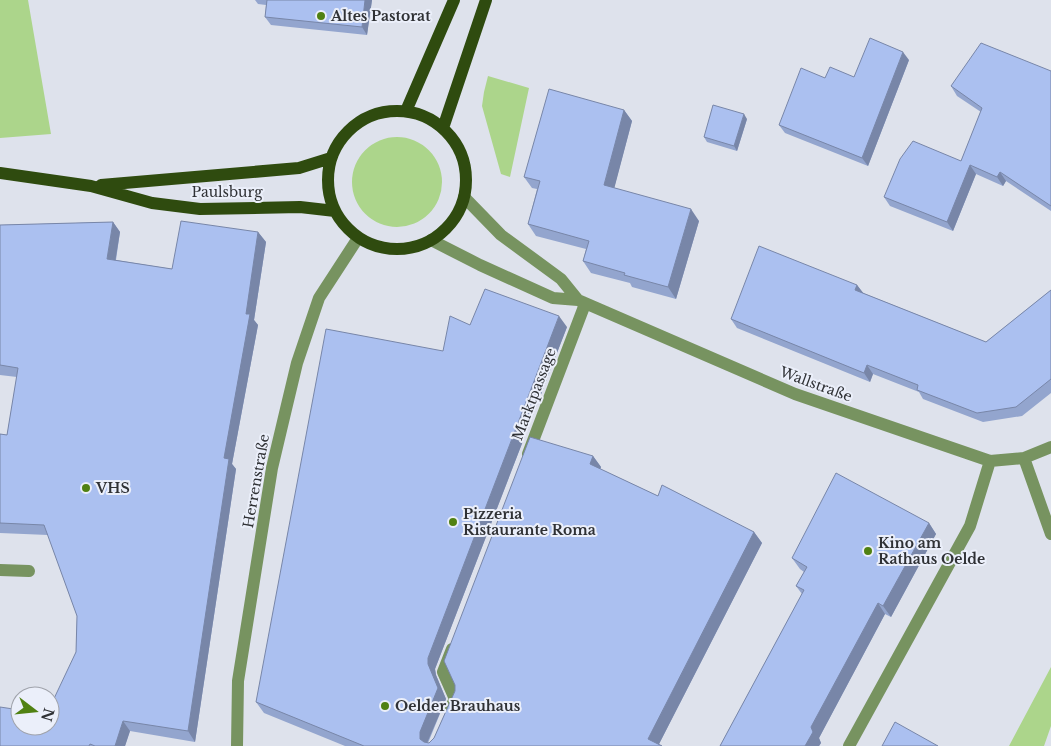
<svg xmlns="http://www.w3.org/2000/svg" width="1051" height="746" font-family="'Libre Baskerville',serif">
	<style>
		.green { fill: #acd58b }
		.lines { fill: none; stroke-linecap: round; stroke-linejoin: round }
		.minor { stroke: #779360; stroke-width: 12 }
		.major { stroke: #2f4b0f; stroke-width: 12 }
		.wall { fill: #93a5ce }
		.shaded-wall { fill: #7886a8 }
		.building { fill: #abc0f0; stroke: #7886a8 }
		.poi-dot { fill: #508112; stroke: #ebeffa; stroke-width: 2 }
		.labels { text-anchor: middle; stroke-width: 4; stroke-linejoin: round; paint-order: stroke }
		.poi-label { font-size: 14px; font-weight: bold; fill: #2f3135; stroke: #ebeffa; text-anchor: start }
		.street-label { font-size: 14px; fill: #2f3135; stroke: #ebeffa }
	</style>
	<rect width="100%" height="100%" fill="#dee2ec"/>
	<path class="green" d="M 0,0 L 28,0 L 51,134 L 0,138 Z
		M 488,76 L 529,88 L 510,177 L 501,174 L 482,106 L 484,92 Z
		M352 182a45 45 0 1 1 90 0a45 45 0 1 1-90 0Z
		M 1051,667 L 1051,726 L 1044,746 L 1009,746 Z"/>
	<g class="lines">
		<path class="minor" d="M 464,197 L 501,235 L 561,279 L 578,300
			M 431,240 L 480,265 L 553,298 L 578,300 L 795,394 L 990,461 L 1024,458 L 1051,447
			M 528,454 L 585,304
			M 1024,458 L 1051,534
			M 0,570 L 29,571
			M 450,709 L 455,699 L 443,672 L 452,649
			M 237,746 L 238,681 L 272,468 L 286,409 L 297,363 L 319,298 L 358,238
			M 849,746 L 970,526 L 990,461"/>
		<path class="major" d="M 406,111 L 454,0
			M328 180a69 69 0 1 1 138 0a69 69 0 1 1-138 0Z
			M 443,128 L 486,0
			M 0,173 L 91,186 L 152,203 L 200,209 L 300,207 L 335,211
			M 101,185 L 299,168 L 331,158"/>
	</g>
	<path class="wall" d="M 255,0 L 372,0 L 367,35 L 271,25 L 265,17 L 266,5 L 258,4 Z
		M 909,60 L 868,166 L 785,133 L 779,125 L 825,78 L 854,77 Z
		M 1051,71 L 1051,211 L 1006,181 L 1003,186 L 976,174 L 953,231 L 890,206 L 884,197 L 961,161 L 981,112 L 957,96 L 951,86 Z
		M 624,110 L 632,121 L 614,188 L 699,221 L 676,299 L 632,287 L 630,283 L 591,273 L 583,261 L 586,249 L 536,236 L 528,224 L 537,189 L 532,188 L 524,177 Z
		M 747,119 L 737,151 L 707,142 L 704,137 Z
		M 113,222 L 120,232 L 116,260 L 172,269 L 258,232 L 266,242 L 254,320 L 258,325 L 232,464 L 236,469 L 195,742 L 130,731 L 125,746 L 0,746 L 50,726 L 76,652 L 77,616 L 48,535 L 0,533 L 0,434 L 7,435 L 17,377 L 0,375 L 0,225 Z
		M 857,285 L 863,293 L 986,342 L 1051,290 L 1051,393 L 1022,416 L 983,422 L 923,399 L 919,392 L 873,374 L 870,382 L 737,328 L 731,319 Z
		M 470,325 L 567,327 L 435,669 L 436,675 L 446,699 L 428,743 L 429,743 L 434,738 L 455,691 L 593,456 L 601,467 L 600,469 L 658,496 L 754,532 L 762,543 L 659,744 L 662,746 L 345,746 L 264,713 L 256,702 L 443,351 Z
		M 929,523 L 936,534 L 891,617 L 885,614 L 819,738 L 821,743 L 819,746 L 720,746 L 802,594 L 796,586 L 804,572 L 800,569 L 792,558 Z"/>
	<path class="shaded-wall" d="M 365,0 L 372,0 L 367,35 L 362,27 Z
		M 903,52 L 909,60 L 868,166 L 862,158 Z
		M 624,110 L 632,121 L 612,197 L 604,185 Z
		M 744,114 L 747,119 L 737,151 L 734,146 Z
		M 970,165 L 976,174 L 953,231 L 947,222 Z
		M 1000,172 L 1006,181 L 1003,186 L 997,177 Z
		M 691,209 L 699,221 L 676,299 L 668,287 Z
		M 113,222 L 120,232 L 114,269 L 107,259 Z
		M 258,232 L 266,242 L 254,320 L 258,325 L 232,464 L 236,469 L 195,742 L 188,731 L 224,458 Z
		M 857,285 L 864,294 L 855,290 Z
		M 559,316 L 567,327 L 435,669 L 436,675 L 446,699 L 427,743 L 428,746 L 420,739 L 420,732 L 428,664 L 428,658 Z
		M 867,365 L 873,374 L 870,382 L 864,373 Z
		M 593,456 L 601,467 L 598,475 L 590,464 Z
		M 929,523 L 936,534 L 891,617 L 883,606 Z
		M 754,532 L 762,543 L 658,746 L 648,739 Z
		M 878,603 L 885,614 L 819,738 L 821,743 L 819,746 L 805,746 L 811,727 Z
		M 123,721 L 130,731 L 125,746 L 115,746 Z"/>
	<path class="building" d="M 267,0 L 365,0 L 362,27 L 265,17 Z
		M 870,38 L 903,52 L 862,158 L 779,125 L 801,68 L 825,78 L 830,67 L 854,77 Z
		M 981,43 L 1051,71 L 1051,206 L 1000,172 L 997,177 L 970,165 L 947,222 L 884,197 L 900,159 L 913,141 L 961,161 L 982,108 L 951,86 Z
		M 549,89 L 624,110 L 604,185 L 691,209 L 668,287 L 624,275 L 625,273 L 583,261 L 589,241 L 528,224 L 540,181 L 524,177 Z
		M 713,105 L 744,114 L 734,146 L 704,137 Z
		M 181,221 L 258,232 L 246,314 L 250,314 L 224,458 L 229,459 L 188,731 L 123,721 L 115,746 L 95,746 L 90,744 L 89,746 L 0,746 L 0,707 L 20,710 L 20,726 L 50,726 L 50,707 L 76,652 L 77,616 L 44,525 L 0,523 L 0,434 L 7,435 L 18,368 L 0,365 L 0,225 L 113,222 L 107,259 L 172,269 Z
		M 759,246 L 857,285 L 855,290 L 986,342 L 1051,290 L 1051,379 L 1016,407 L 977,413 L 917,390 L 918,385 L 867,365 L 864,373 L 731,319 Z
		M 485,289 L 559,316 L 428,658 L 428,664 L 438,688 L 420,732 L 420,739 L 424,742 L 429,743 L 434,738 L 455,691 L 455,685 L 444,661 L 530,437 L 593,456 L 590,464 L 658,496 L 662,485 L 754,532 L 648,739 L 662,746 L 364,746 L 256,702 L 326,329 L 443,351 L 450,316 L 470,325 Z
		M 836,473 L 929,523 L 883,606 L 878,603 L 811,727 L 813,732 L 805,746 L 720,746 L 804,590 L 796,586 L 807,567 L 792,558 Z
		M 895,722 L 938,746 L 882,746 Z"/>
	<g class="poi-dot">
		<circle cx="321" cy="16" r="5"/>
		<circle cx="86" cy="488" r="5"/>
		<circle cx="453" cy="522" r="5"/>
		<circle cx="868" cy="551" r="5"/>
		<circle cx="385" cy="706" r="5"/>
	</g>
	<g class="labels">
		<g class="poi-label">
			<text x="331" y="21">Altes Pastorat</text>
			<text x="96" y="493">VHS</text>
			<text x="463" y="519">Pizzeria<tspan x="463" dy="16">Ristaurante Roma</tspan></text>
			<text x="878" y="548">Kino am<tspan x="878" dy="16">Rathaus Oelde</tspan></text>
			<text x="395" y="711">Oelder Brauhaus</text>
		</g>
		<g class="street-label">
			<text x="227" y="197">Paulsburg</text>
			<text transform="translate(816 384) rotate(20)" y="5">Wallstraße</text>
			<text transform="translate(534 394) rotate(-69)" y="5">Marktpassage</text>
			<text transform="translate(256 481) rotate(-80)" y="5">Herrenstraße</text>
		</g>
	</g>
	<g transform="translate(35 711) rotate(106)"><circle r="24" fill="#ebeffa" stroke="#a0a3ab"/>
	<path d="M0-4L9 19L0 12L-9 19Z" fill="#508112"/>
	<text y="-8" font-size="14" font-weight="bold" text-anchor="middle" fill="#2f3135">N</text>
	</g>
</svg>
